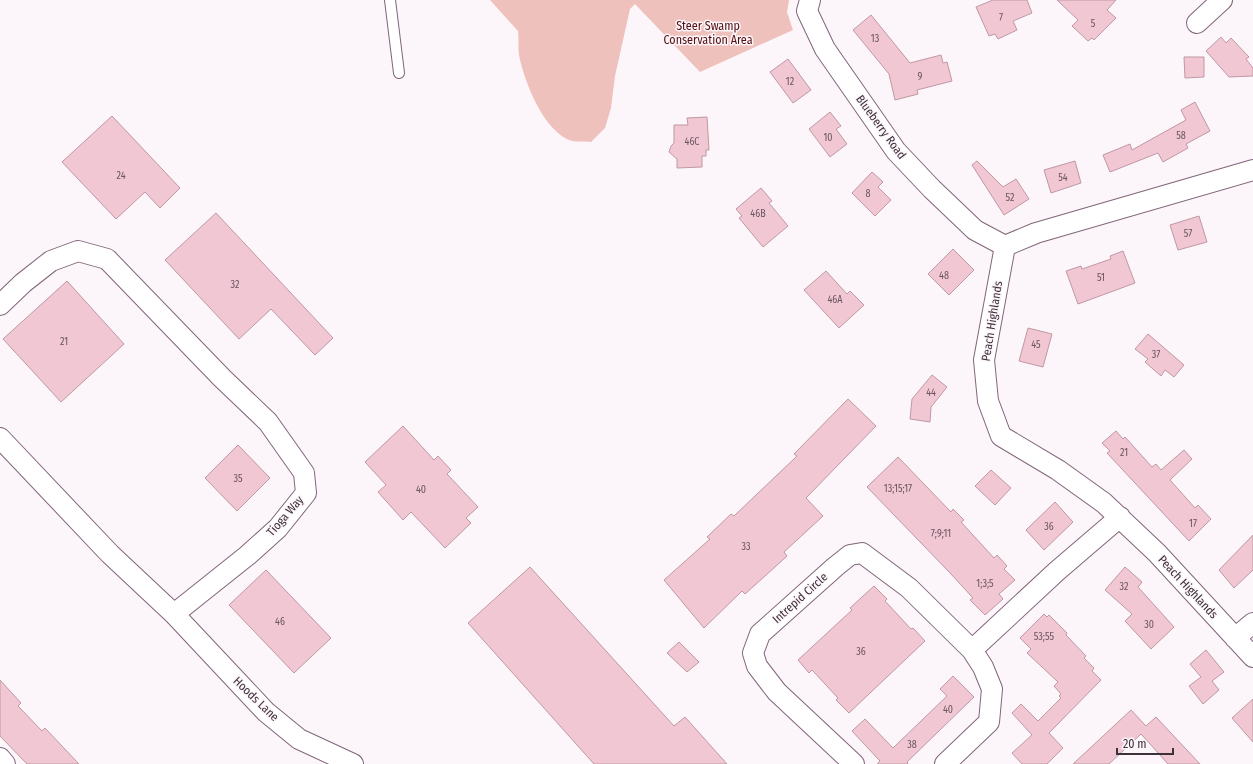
<svg xmlns="http://www.w3.org/2000/svg" width="1253" height="764" font-family="'Fira Sans Condensed',sans-serif">
	<style>
		.green { fill: #eec1bc }
		.building { fill: #f1c7d3; stroke: #bf98a3 }
		.lines { fill: none; stroke-linecap: round; stroke-linejoin: round }
		.service-casing { stroke: #81657b; stroke-width: 12 }
		.minor-casing { stroke: #81657b; stroke-width: 22 }
		.service { stroke: #fff; stroke-width: 10 }
		.minor { stroke: #fff; stroke-width: 20 }
		.labels { text-anchor: middle; stroke-width: 3; stroke-linejoin: round; paint-order: stroke }
		.number-label { font-size: 10px; fill: #6a5661 }
		.park-label { font-size: 12px; fill: #540f0f; stroke: #fcf5fa }
		.street-label { font-size: 12px; fill: #3d313b; stroke: #fcf5fa }
	</style>
	<rect width="100%" height="100%" fill="#fcf5fa"/>
	<path class="green" d="M 490,0 L 789,0 L 787,12 L 793,30 L 700,72 L 635,4 L 630,9 L 615,76 L 611,108 L 605,128 L 591,142 C 585,141 578,142 572,141 C 544,133 524,81 519,55 C 518,48 519,39 518,31 Z"/>
	<path class="building" d="M 993,0 L 1027,0 L 1032,13 L 1013,21 L 1017,30 L 998,39 L 995,34 L 989,36 L 976,7 Z
		M 1057,0 L 1116,0 L 1107,10 L 1116,18 L 1094,40 L 1092,38 L 1088,41 L 1072,26 L 1078,20 Z
		M 871,15 L 910,63 L 941,55 L 943,63 L 947,62 L 952,81 L 917,90 L 918,94 L 895,100 L 889,74 L 853,30 Z
		M 1221,37 L 1226,43 L 1231,38 L 1249,57 L 1246,59 L 1253,68 L 1253,76 L 1229,77 L 1206,51 Z
		M 1184,57 L 1204,57 L 1204,77 L 1185,78 Z
		M 788,59 L 811,90 L 793,103 L 770,72 Z
		M 1195,102 L 1210,131 L 1186,144 L 1188,148 L 1163,162 L 1158,153 L 1110,172 L 1103,155 L 1130,144 L 1132,150 L 1186,120 L 1181,110 Z
		M 830,112 L 841,126 L 836,129 L 847,144 L 830,157 L 809,129 Z
		M 112,116 L 180,188 L 160,208 L 145,192 L 116,219 L 62,162 Z
		M 707,117 L 709,150 L 706,150 L 706,156 L 702,156 L 702,167 L 677,168 L 677,159 L 669,152 L 671,146 L 674,143 L 674,125 L 688,125 L 687,118 Z
		M 977,161 L 1003,187 L 1016,179 L 1029,199 L 1004,215 L 972,165 Z
		M 1075,161 L 1081,183 L 1051,193 L 1044,170 Z
		M 872,172 L 883,182 L 878,187 L 891,200 L 875,216 L 852,193 Z
		M 761,188 L 772,201 L 769,203 L 788,226 L 763,247 L 739,218 L 742,216 L 736,209 Z
		M 216,213 L 333,338 L 315,355 L 271,309 L 239,339 L 165,260 Z
		M 1199,216 L 1207,242 L 1178,250 L 1170,225 Z
		M 953,249 L 974,270 L 949,295 L 928,274 Z
		M 1123,251 L 1135,283 L 1078,304 L 1066,271 L 1081,266 L 1082,269 L 1111,259 L 1110,256 Z
		M 826,271 L 847,294 L 850,291 L 864,305 L 839,328 L 804,290 Z
		M 67,281 L 124,344 L 61,402 L 3,339 Z
		M 1028,328 L 1052,334 L 1043,367 L 1019,361 Z
		M 1148,334 L 1184,365 L 1174,377 L 1165,370 L 1161,376 L 1145,362 L 1148,359 L 1135,349 Z
		M 932,375 L 947,387 L 931,407 L 930,422 L 910,419 L 912,399 Z
		M 848,399 L 876,426 L 806,498 L 823,516 L 784,552 L 787,556 L 775,567 L 745,594 L 742,591 L 704,628 L 664,580 L 710,539 L 707,537 L 731,514 L 734,516 L 797,456 L 794,454 Z
		M 403,426 L 434,460 L 438,456 L 451,470 L 447,474 L 478,507 L 466,518 L 471,523 L 445,548 L 411,512 L 403,520 L 378,492 L 386,485 L 365,462 Z
		M 1116,431 L 1123,439 L 1125,437 L 1152,467 L 1156,464 L 1161,470 L 1184,450 L 1192,459 L 1170,480 L 1195,508 L 1198,505 L 1211,519 L 1189,541 L 1107,453 L 1110,451 L 1102,443 Z
		M 238,445 L 270,478 L 237,511 L 205,478 Z
		M 898,457 L 951,512 L 953,509 L 964,520 L 961,522 L 994,558 L 997,555 L 1007,566 L 1004,569 L 1015,580 L 999,594 L 1003,599 L 985,615 L 970,600 L 973,598 L 951,574 L 867,487 Z
		M 991,470 L 1011,488 L 995,505 L 975,486 Z
		M 1055,502 L 1073,522 L 1044,550 L 1026,530 Z
		M 1253,535 L 1253,570 L 1234,588 L 1219,570 Z
		M 530,567 L 674,726 L 685,717 L 727,764 L 594,764 L 468,623 Z
		M 1125,567 L 1142,582 L 1138,587 L 1174,627 L 1151,649 L 1125,621 L 1132,614 L 1105,590 Z
		M 266,570 L 331,638 L 294,673 L 229,605 Z
		M 874,586 L 887,599 L 885,601 L 911,629 L 913,628 L 925,641 L 849,713 L 836,700 L 838,698 L 812,670 L 809,673 L 798,660 L 852,610 L 850,608 Z
		M 1044,614 L 1047,617 L 1049,615 L 1067,633 L 1066,635 L 1086,656 L 1084,658 L 1094,668 L 1092,671 L 1101,680 L 1049,733 L 1063,748 L 1047,764 L 1022,764 L 1012,753 L 1032,735 L 1012,713 L 1021,704 L 1038,721 L 1061,698 L 1059,696 L 1061,694 L 1054,686 L 1058,682 L 1027,653 L 1031,649 L 1020,638 Z
		M 679,642 L 699,662 L 687,672 L 667,653 Z
		M 1206,650 L 1224,672 L 1212,681 L 1219,690 L 1203,704 L 1189,686 L 1201,677 L 1190,664 Z
		M 953,676 L 974,697 L 907,762 L 908,764 L 877,764 L 880,761 L 852,731 L 865,719 L 893,748 L 947,696 L 940,689 Z
		M 0,680 L 21,703 L 18,706 L 42,731 L 45,728 L 79,764 L 27,764 L 0,736 Z
		M 1253,699 L 1253,742 L 1232,718 Z
		M 1131,710 L 1146,726 L 1156,717 L 1200,764 L 1168,764 L 1141,734 L 1109,764 L 1073,764 Z"/>
	<g class="lines">
		<defs>
			<path id="service" d="M 390,0 L 399,73"/>
			<path id="minor" d="M 810,0 L 807,11 L 825,49 L 896,151 L 932,189 L 975,230 L 1005,246
				M 1197,23 L 1222,0
				M 1253,170 L 1036,233 L 1005,246 L 984,360 L 988,401 L 1001,436 L 1058,470 L 1104,503 L 1157,553 L 1253,657
				M 0,305 L 23,283 L 51,261 L 78,251 L 107,259 L 222,378 L 268,422 L 304,473 L 306,493 L 278,528 L 248,555 L 174,614
				M 0,438 L 110,554 L 174,614 L 266,712 L 299,739 L 353,764
				M 1235,638 L 1253,623
				M 972,650 L 1057,571 L 1120,517
				M 0,758 L 5,764
				M 854,764 L 777,692 L 757,666 L 753,653 L 760,634 L 835,567 L 850,555 L 862,553 L 909,588 L 972,650 L 983,667 L 992,689 L 989,722 L 945,764"/>
		</defs>
		<use href="#service" class="service-casing"/>
		<use href="#minor" class="minor-casing"/>
		<use href="#service" class="service"/>
		<use href="#minor" class="minor"/>
	</g>
	<g class="labels">
		<g class="number-label">
			<text x="1001" y="21">7</text>
			<text x="1093" y="27">5</text>
			<text x="875" y="42">13</text>
			<text x="920" y="80">9</text>
			<text x="790" y="85">12</text>
			<text x="1181" y="139">58</text>
			<text x="828" y="141">10</text>
			<text x="692" y="145">46C</text>
			<text x="121" y="179">24</text>
			<text x="1063" y="181">54</text>
			<text x="868" y="197">8</text>
			<text x="1010" y="201">52</text>
			<text x="758" y="217">46B</text>
			<text x="1188" y="237">57</text>
			<text x="944" y="279">48</text>
			<text x="1101" y="281">51</text>
			<text x="235" y="288">32</text>
			<text x="835" y="303">46A</text>
			<text x="64" y="345">21</text>
			<text x="1036" y="348">45</text>
			<text x="1156" y="358">37</text>
			<text x="931" y="396">44</text>
			<text x="1124" y="456">21</text>
			<text x="238" y="482">35</text>
			<text x="898" y="492">13;15;17</text>
			<text x="421" y="493">40</text>
			<text x="1193" y="527">17</text>
			<text x="1049" y="530">36</text>
			<text x="941" y="537">7;9;11</text>
			<text x="746" y="550">33</text>
			<text x="985" y="587">1;3;5</text>
			<text x="1124" y="590">32</text>
			<text x="280" y="625">46</text>
			<text x="1149" y="628">30</text>
			<text x="1044" y="640">53;55</text>
			<text x="861" y="655">36</text>
			<text x="948" y="713">40</text>
			<text x="912" y="748">38</text>
		</g>
		<g class="park-label">
			<text x="708" y="30">Steer Swamp<tspan x="708" dy="14">Conservation Area</tspan></text>
		</g>
		<g class="street-label">
			<text transform="translate(881 127) rotate(54)" y="4">Blueberry Road</text>
			<text transform="translate(992 321) rotate(-81)" y="4">Peach Highlands</text>
			<text transform="translate(285 516) rotate(-49)" y="4">Tioga Way</text>
			<text transform="translate(1188 587) rotate(47)" y="4">Peach Highlands</text>
			<text transform="translate(800 598) rotate(-42)" y="4">Intrepid Circle</text>
			<text transform="translate(256 699) rotate(44)" y="4">Hoods Lane</text>
		</g>
	</g>
	<path d="M1117 748v6h56v-6" fill="none" stroke="#3d313b" stroke-width="2"/>
	<text x="1123" y="748" font-size="12" fill="#3d313b" stroke="#fcf5fa" stroke-width="3" paint-order="stroke">20 m</text>
</svg>
